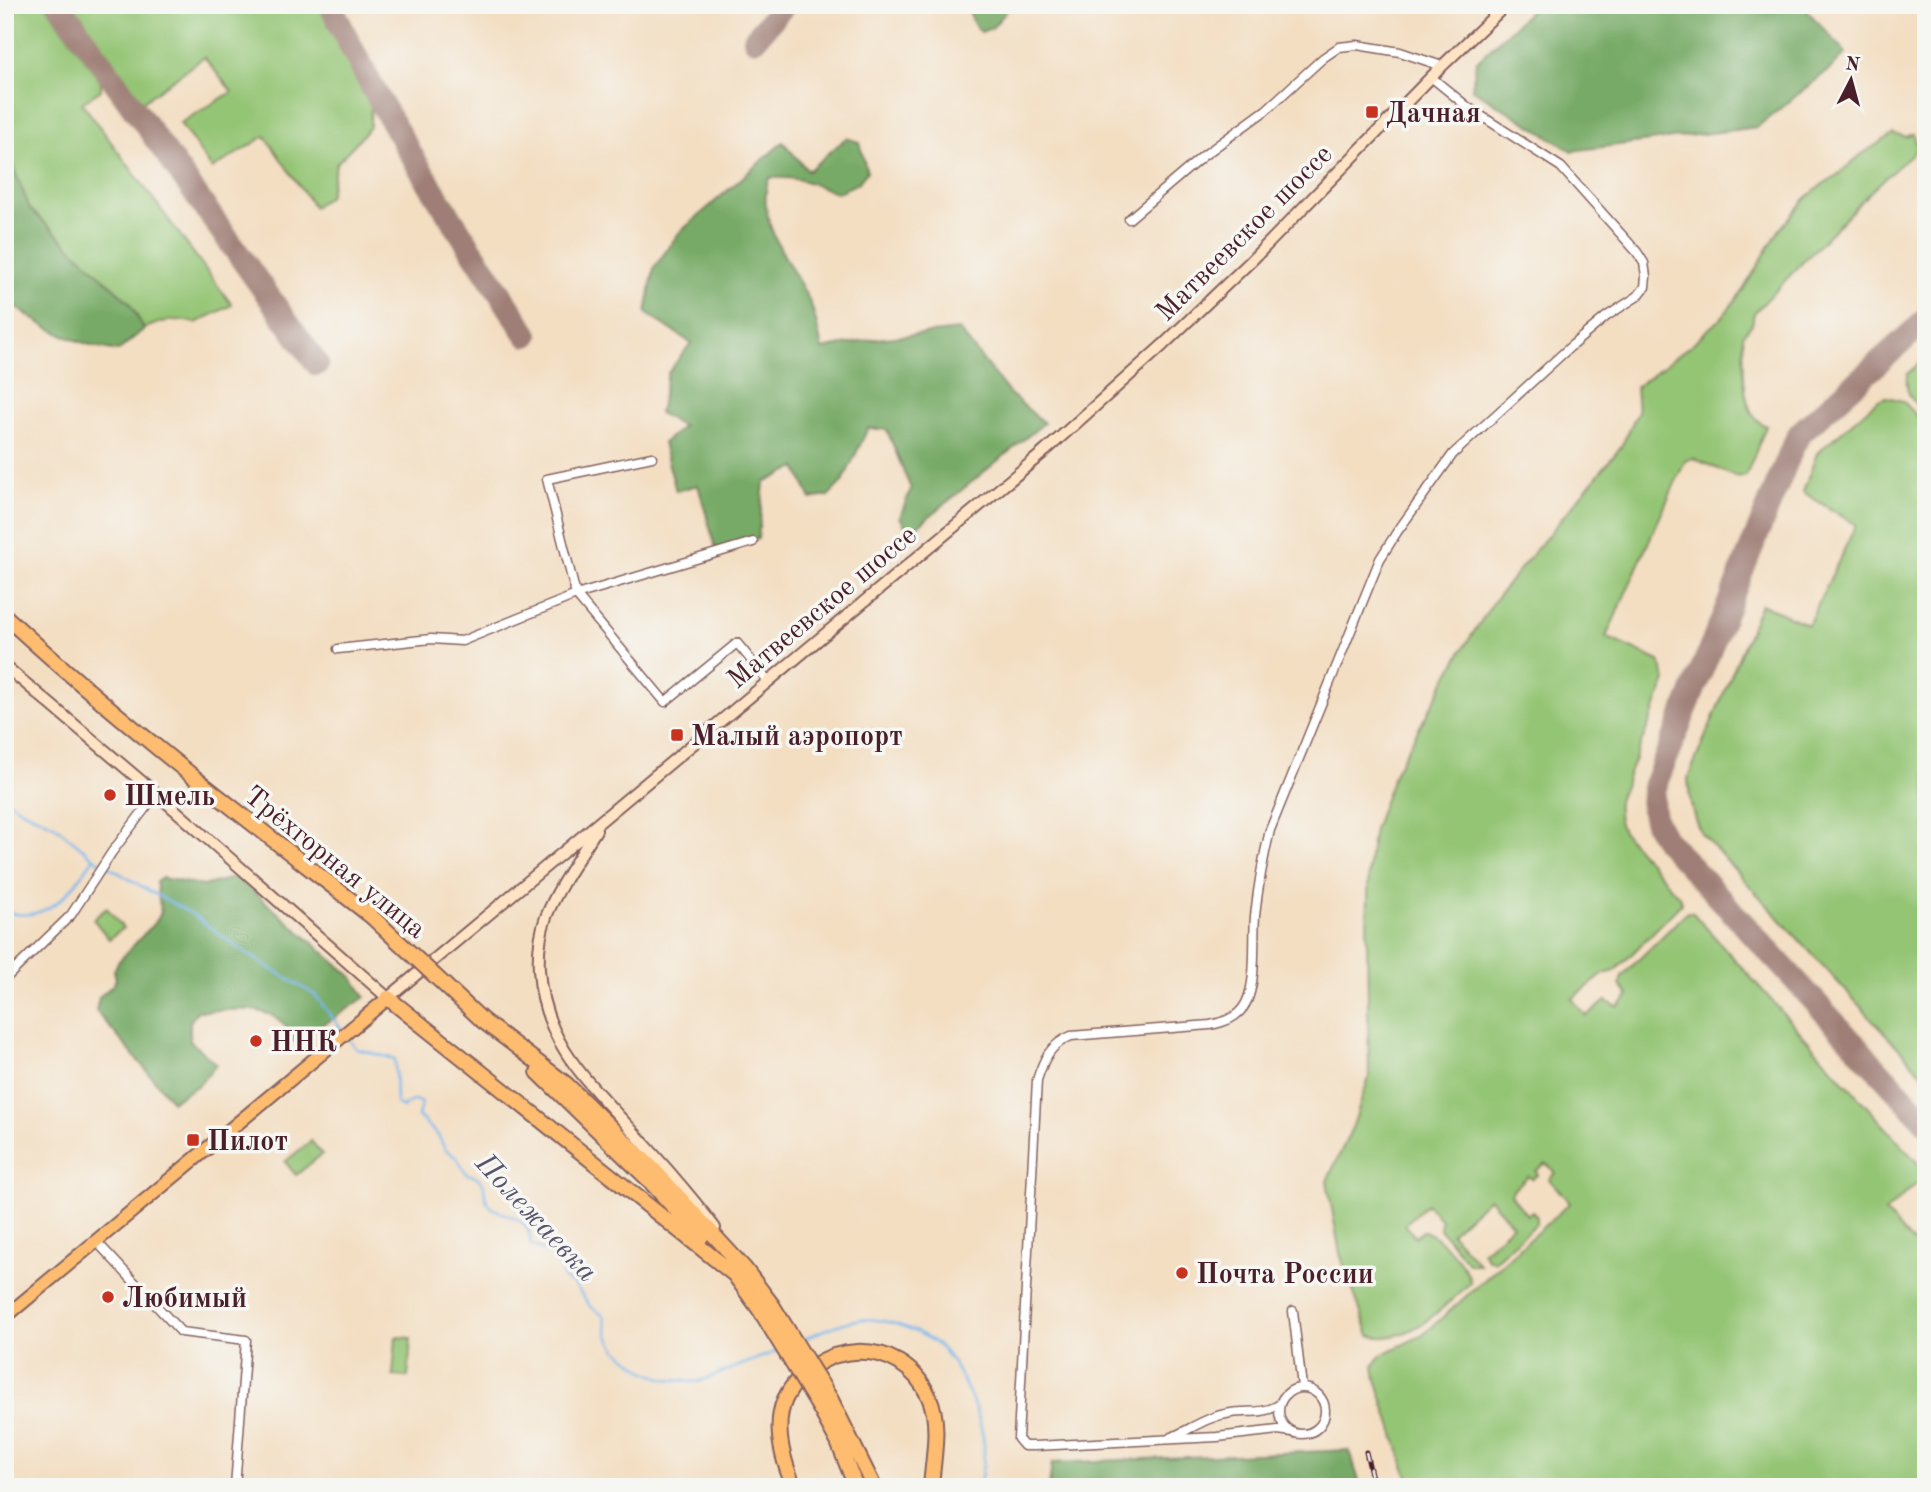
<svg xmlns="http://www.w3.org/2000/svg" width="1931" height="1492" font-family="'Old Standard TT',serif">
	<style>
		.green { fill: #94c575; stroke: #6f7250; stroke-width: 2 }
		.forest { fill: #7a6; stroke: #606448; stroke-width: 2 }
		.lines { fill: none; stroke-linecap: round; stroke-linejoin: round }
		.stream { stroke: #78b6eb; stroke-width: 2.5 }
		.taxiway { stroke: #9e7e76; stroke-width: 24 }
		.street-casing { stroke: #856260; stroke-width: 11 }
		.secondary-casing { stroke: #856260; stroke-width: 14 }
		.primary-casing { stroke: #856260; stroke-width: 16 }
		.highway-casing { stroke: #856260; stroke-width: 18 }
		.street { stroke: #fff; stroke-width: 8 }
		.secondary { stroke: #fee4c5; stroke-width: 10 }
		.primary { stroke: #fdbc6f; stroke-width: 12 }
		.highway { stroke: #fdbc6f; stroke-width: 14 }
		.rail-casing { stroke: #4a1f2b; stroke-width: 5 }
		.rail { stroke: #f6f6f2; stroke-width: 2.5; stroke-dasharray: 8; stroke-linecap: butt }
		.highway-bridge-casing { stroke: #856260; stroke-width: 18; stroke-linecap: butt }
		.highway-bridge { stroke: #fdbc6f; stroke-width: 14 }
		.poi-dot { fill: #c8321e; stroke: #f6f6f2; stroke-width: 2.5 }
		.labels { text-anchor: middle; stroke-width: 7; stroke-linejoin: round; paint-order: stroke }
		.poi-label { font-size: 28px; font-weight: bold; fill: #4a1f2b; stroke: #f6f6f2; text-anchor: start }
		.street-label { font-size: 28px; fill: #4a1f2b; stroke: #f6f6f2 }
		.water-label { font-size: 30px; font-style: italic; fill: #5a546e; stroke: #f6f6f2 }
	</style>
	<rect width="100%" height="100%" fill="#f6f6f2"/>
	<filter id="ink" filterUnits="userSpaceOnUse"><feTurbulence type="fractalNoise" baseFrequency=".0143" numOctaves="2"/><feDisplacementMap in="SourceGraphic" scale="14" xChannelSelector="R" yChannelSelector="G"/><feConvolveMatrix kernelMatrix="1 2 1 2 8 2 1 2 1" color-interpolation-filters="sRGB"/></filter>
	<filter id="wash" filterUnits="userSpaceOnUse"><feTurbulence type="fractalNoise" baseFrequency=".00686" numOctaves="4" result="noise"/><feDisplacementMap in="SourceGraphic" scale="28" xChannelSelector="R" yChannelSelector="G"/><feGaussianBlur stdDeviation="1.57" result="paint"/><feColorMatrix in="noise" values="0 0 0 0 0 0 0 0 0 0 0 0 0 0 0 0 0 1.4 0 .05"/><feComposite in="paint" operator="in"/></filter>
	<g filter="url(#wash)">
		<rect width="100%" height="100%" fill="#f3dec2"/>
		<path class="green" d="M 5,5 L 46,5 L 101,82 L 101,90 L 82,103 L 232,305 L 196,323 C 177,318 162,320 144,329 L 129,302 L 30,209 L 5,147 Z
			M 69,5 L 325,5 L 371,99 L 370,127 L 336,164 L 329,196 L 314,207 L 265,136 L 212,169 L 180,123 L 232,92 L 204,57 L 142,102 Z
			M 1893,134 L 1906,137 L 1913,134 L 1918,148 L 1871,191 L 1754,313 L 1752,324 L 1743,335 C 1745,362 1738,415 1766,426 L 1746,476 L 1736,477 L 1693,458 L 1685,461 L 1606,637 L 1659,661 L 1666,681 L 1618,801 C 1617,812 1618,821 1623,832 L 1680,898 L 1681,904 L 1615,971 L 1604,974 L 1572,999 L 1586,1016 L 1606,1001 L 1618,1007 L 1629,996 L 1620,985 L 1622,976 L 1687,912 L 1693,913 L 1924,1170 L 1925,1176 L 1885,1212 L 1926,1257 L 1926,1487 L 1411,1487 L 1376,1379 L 1374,1366 L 1381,1355 L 1423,1335 L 1570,1203 L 1549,1179 L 1555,1173 L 1546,1163 L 1536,1171 L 1538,1174 L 1532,1179 L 1528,1176 L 1513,1190 L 1511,1195 L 1527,1215 L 1532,1211 L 1537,1217 L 1537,1223 L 1494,1261 L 1488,1259 L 1482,1252 L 1513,1225 L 1489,1198 L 1451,1233 L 1479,1264 L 1469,1264 L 1440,1229 L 1441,1220 L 1427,1204 L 1405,1224 L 1415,1237 L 1423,1231 C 1436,1232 1471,1270 1470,1283 C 1444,1307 1407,1347 1369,1335 L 1340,1254 L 1327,1181 L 1353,1126 L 1369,1077 L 1367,934 L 1369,862 L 1374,829 L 1395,772 L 1464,647 L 1497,597 L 1621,447 L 1638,412 L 1636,387 L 1692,344 L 1723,316 L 1743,290 L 1780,229 L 1805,199 L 1823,184 L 1836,176 L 1862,154 Z
			M 1926,357 L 1926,415 C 1912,400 1905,396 1907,374 Z
			M 1886,397 L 1903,401 L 1926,426 L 1926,1078 L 1701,833 C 1692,816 1689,798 1688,778 L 1761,604 L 1808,625 L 1856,525 L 1803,492 L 1817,453 L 1878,400 Z
			M 107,908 L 123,928 L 109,939 L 93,919 Z
			M 311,1141 L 322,1154 L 296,1175 L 285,1162 Z
			M 396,1337 L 411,1338 L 408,1377 L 393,1376 Z"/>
		<path class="forest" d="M 967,5 L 1012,5 L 992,28 L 981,32 L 973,22 Z
			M 1536,5 L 1802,5 L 1846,53 L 1835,65 L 1757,127 L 1572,151 L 1472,89 L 1476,62 Z
			M 846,138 L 859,142 L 867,172 L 858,183 L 837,193 C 811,183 798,176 769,178 C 754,220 791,264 809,300 C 816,315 818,333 822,349 L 875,339 L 959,330 L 1009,393 L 1044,423 L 909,533 L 900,517 L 911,489 L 887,430 L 868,428 L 843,481 L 828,496 L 811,499 L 796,467 L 764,483 L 758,539 L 716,549 L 698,485 L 676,491 L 663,443 L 683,427 L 659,413 L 668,373 L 691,343 L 646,313 L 654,268 L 679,233 L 783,142 L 808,171 Z
			M 5,147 L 30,209 L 129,302 L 144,329 L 118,351 C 73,344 41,327 5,299 Z
			M 162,878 L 203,886 L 232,878 L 240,880 L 353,978 L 365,997 L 333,1019 L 293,1042 C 290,1036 287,1027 283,1023 C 259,1002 226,1012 197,1011 L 190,1022 L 190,1041 L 216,1064 L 200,1084 L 172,1101 L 96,1011 L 99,997 L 113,985 L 116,979 L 114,970 L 118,962 L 158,919 L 161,912 L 156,882 Z
			M 1349,1450 L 1361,1487 L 1049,1487 L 1052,1463 Z"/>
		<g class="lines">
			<path class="stream" d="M 5,799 L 22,810 L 54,825 L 94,858 L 151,892 L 192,914 L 244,952 L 315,995 L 342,1030
				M 5,912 C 50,924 71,891 93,859
				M 348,1038 L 357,1049 L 395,1059 L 396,1103 L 403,1108 L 405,1105 L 414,1100 L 422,1102 L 418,1116 L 438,1135 L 445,1149 L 457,1158 L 467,1174 L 477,1177 L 484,1185 C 484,1218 507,1208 524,1224 C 530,1229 530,1238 531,1245 C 550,1251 559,1262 565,1280 L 574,1284 L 590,1306 L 604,1316 L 608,1335 L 617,1350 L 646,1372 L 665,1379 L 698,1382 L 777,1351
				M 799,1341 C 822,1331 851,1316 876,1320 C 896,1322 925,1333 940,1347 C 960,1367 981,1415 984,1444 C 985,1458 981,1473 980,1487"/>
			<path class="taxiway" d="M 60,5 L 317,364
				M 331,5 C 384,122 458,228 527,335
				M 755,39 L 784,5
				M 1926,320 L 1800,433 L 1793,446 L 1654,787 C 1650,808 1653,823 1666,840 L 1926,1122"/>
		</g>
	</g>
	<g filter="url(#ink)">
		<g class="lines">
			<defs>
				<path id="street" d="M 1129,219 L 1203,156 L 1266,110 L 1323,58 L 1339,47 L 1357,45 L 1400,52 L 1442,66
					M 652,457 L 547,479 L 576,595 L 753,542
					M 338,649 L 431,639 L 462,641 L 576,595 L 665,702 L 737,643 L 769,682
					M 5,979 L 71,915 L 112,852 L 156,794
					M 96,1241 L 181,1332 L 246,1340 L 235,1487
					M 1293,1311 L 1302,1387
					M1279 1411a23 23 0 1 1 46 0a23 23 0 1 1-46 0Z
					M 1292,1432 L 1278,1430 L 1217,1437 L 1035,1446 L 1024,1446 L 1018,1439 L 1037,1080 C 1044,1058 1050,1045 1071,1036 L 1210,1025 C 1225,1022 1239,1017 1246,1003 C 1257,982 1253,940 1255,916 C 1258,887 1263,859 1270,830 L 1380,559 L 1397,532 L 1453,454 L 1570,347 L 1607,316 L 1638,296 L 1645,287 L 1646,276 L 1644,263 L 1637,252 L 1561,167 L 1469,108 L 1431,77
					M 1170,1438 C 1191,1429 1208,1416 1231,1413 C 1250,1410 1260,1415 1279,1405"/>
				<path id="secondary" d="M 5,666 L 166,802 L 388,998 L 1045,451 L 1163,345 L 1251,261 L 1442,66 L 1506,5
					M 596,830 C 579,858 558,887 546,917 C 540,934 538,953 539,970 C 543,1040 584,1078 629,1127 C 659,1160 689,1193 715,1228"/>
				<path id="primary" d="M 5,1317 L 388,998"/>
				<path id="highway" d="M 5,616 C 120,723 247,819 371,916
					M 388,998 L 735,1275
					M 483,1021 L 566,1084 L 654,1170 L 744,1268 L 772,1305
					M 538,1072 L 649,1180 L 701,1237
					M 731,1270 L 760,1310
					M 831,1400 L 874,1487
					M 818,1405 L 838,1442 L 856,1487
					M 794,1487 C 783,1461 773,1426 785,1399 C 814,1339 901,1334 929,1397 C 941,1424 933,1458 931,1487"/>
			</defs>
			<use href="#street" class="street-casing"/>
			<use href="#secondary" class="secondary-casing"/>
			<use href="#primary" class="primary-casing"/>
			<use href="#highway" class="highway-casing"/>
			<use href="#street" class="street"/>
			<use href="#secondary" class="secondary"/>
			<use href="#primary" class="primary"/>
			<use href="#highway" class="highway"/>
			<defs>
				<path id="rail" d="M 1366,1452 L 1374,1487"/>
			</defs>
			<use href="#rail" class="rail-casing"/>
			<use href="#rail" class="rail"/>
			<defs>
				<path id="highway-bridge" d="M 371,916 L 483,1021
					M 772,1305 L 831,1400
					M 760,1310 L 818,1405"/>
			</defs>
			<use href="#highway-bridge" class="highway-bridge-casing"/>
			<use href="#highway-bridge" class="highway-bridge"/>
		</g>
	</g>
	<g class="poi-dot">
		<rect x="1365" y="105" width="14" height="14" rx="3.5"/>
		<rect x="670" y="728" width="14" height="14" rx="3.5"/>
		<circle cx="110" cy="795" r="7"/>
		<circle cx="256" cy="1041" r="7"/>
		<rect x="186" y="1133" width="14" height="14" rx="3.5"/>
		<circle cx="1182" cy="1273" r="7"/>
		<circle cx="108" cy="1297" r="7"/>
	</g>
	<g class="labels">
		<g class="poi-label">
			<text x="1386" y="122">Дачная</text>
			<text x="691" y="745">Малый аэропорт</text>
			<text x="124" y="805">Шмель</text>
			<text x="270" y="1051">ННК</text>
			<text x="207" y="1150">Пилот</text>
			<text x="1196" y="1283">Почта России</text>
			<text x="122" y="1307">Любимый</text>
		</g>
		<g class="street-label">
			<text transform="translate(1243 232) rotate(-45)" y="10">Матвеевское шоссе</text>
			<text transform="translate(821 606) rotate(-40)" y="10">Матвеевское шоссе</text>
			<text transform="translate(336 861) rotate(39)" y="10">Трёхгорная улица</text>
		</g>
		<g class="water-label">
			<text transform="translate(537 1217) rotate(47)" y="10">Полежаевка</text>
		</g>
	</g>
	<rect width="1931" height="1492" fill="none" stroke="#f6f6f2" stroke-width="28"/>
	<g transform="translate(1851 80) rotate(6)" stroke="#f6f6f2" stroke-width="5" paint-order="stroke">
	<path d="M0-5L12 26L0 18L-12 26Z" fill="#4a1f2b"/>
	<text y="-10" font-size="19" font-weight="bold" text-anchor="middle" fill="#4a1f2b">N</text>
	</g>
</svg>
